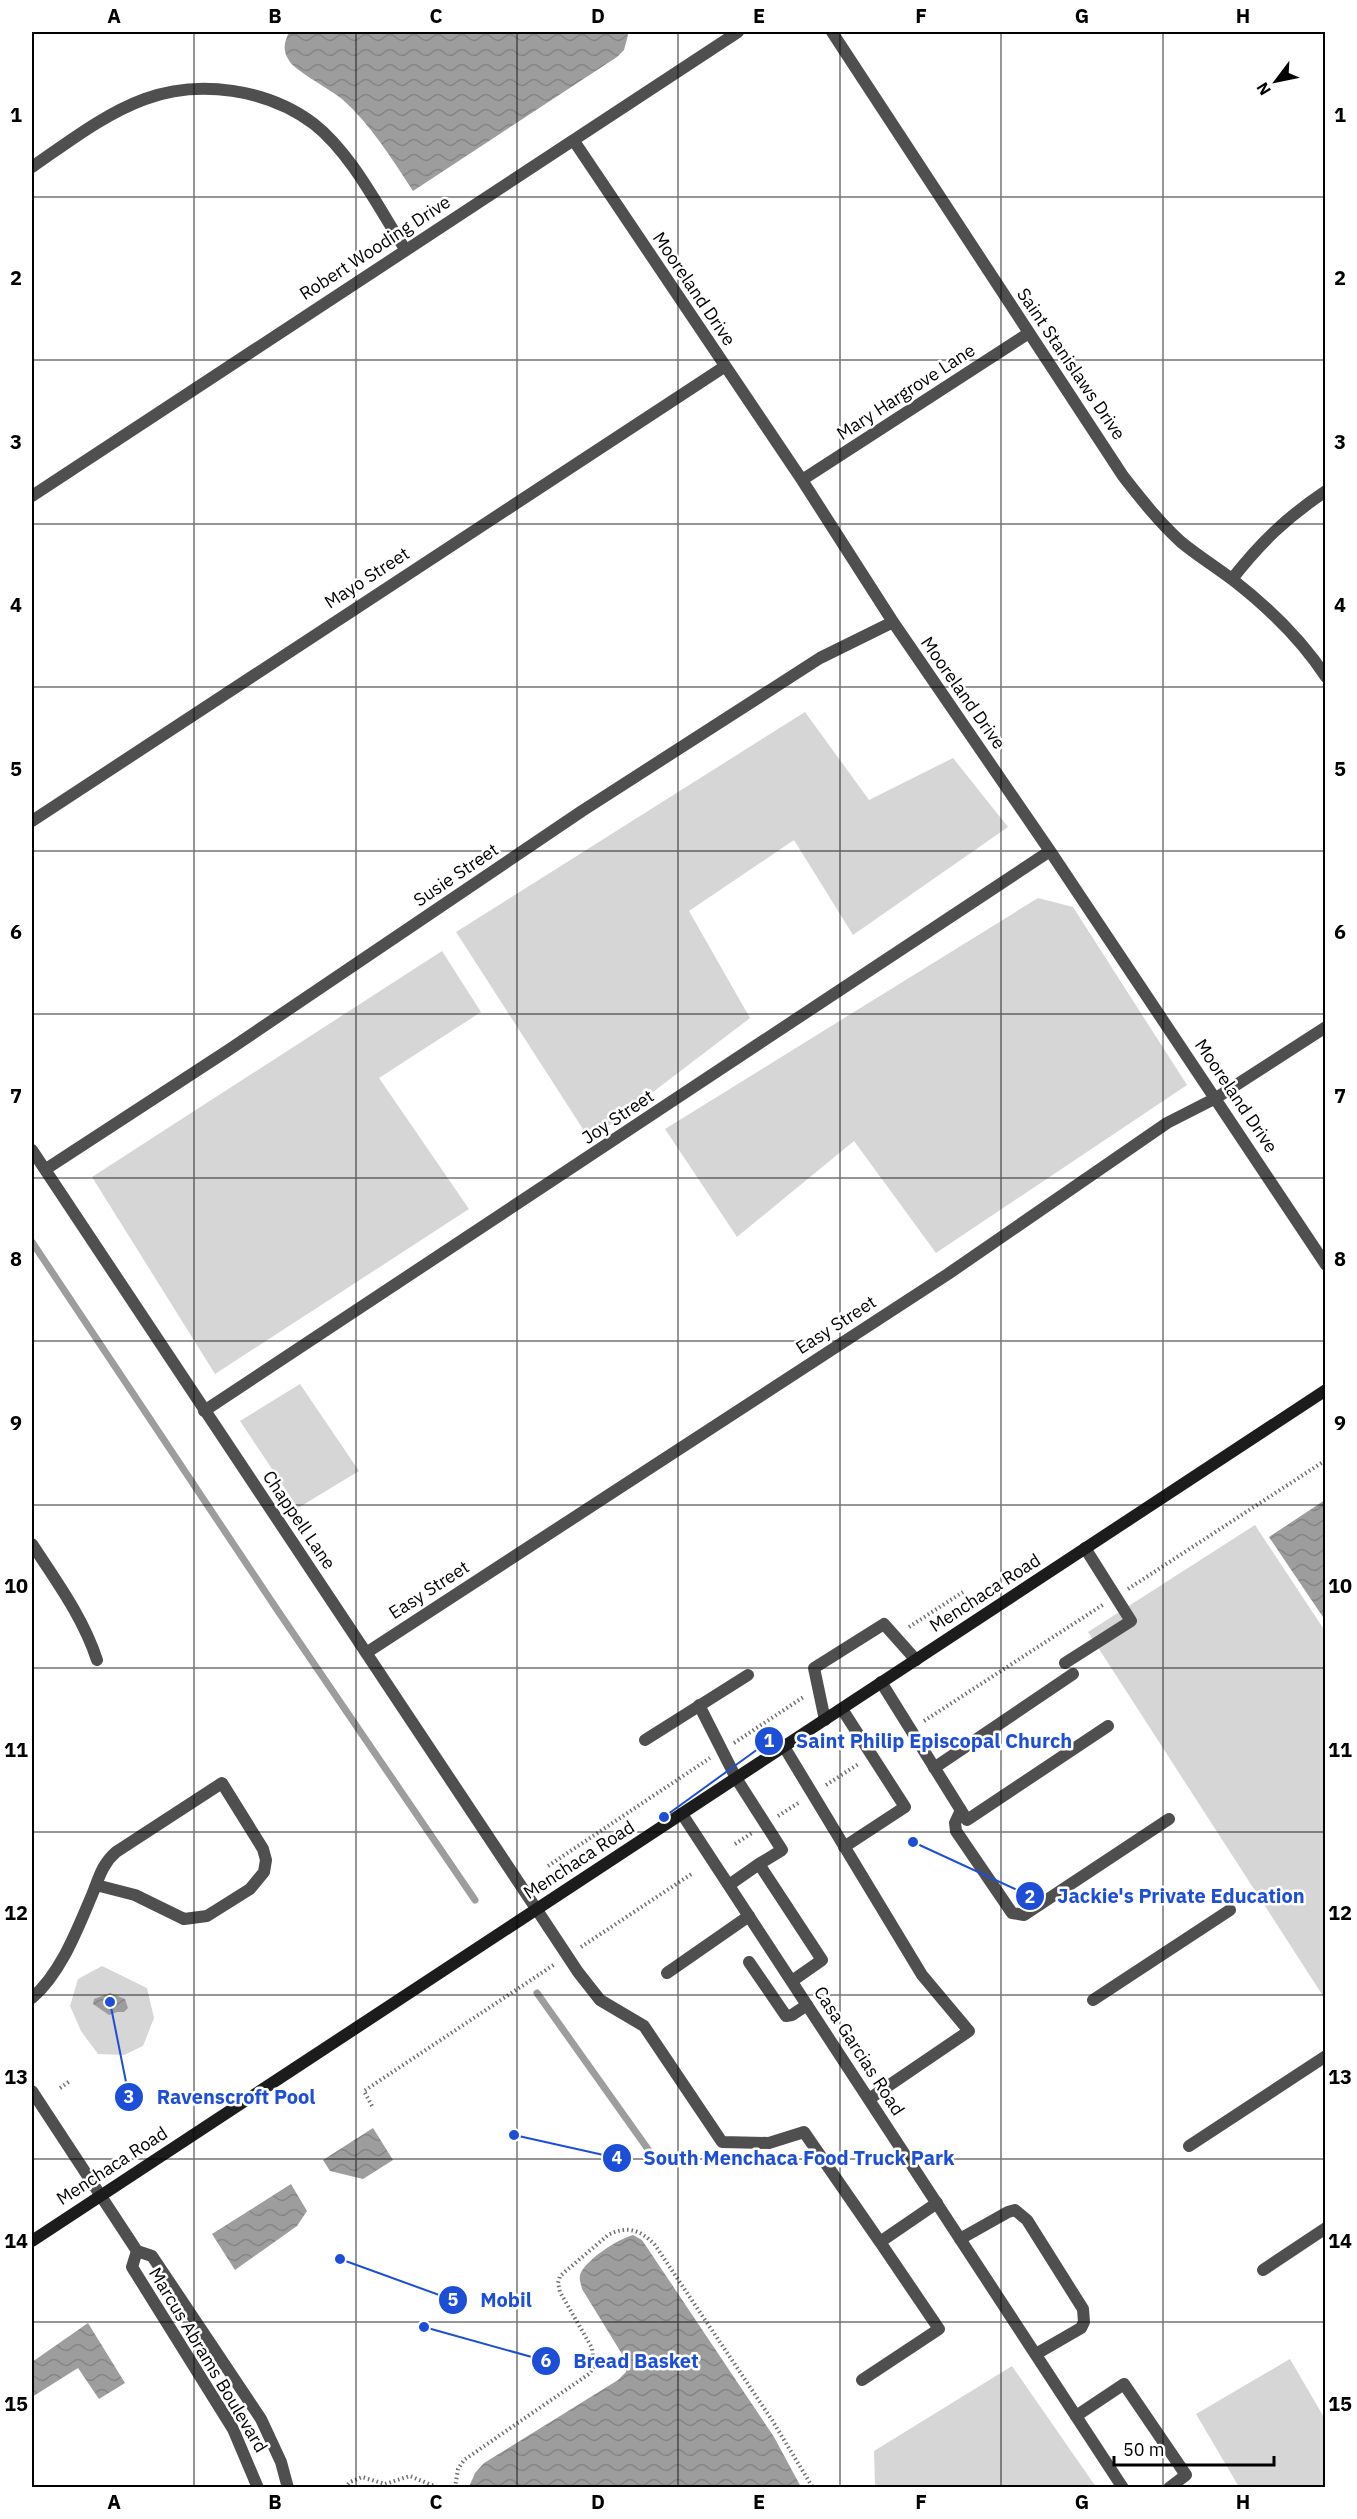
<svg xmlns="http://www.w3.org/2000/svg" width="1357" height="2519" font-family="'IBM Plex Sans',sans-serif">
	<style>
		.green { fill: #d6d6d6 }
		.water { fill: url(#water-waves) }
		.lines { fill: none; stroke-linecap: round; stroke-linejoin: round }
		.stream { stroke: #9d9d9d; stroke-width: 7 }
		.path { stroke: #717171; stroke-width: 4; stroke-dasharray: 1.5 3; stroke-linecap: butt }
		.service { stroke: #4f4f4f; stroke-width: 12 }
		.minor { stroke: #4f4f4f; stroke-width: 12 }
		.secondary { stroke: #1c1c1c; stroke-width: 12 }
		.grid { fill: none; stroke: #000; stroke-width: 1.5; stroke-opacity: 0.55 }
		.labels { text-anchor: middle; stroke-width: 5; stroke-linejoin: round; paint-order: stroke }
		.street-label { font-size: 18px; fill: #000; stroke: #fff }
		.leader { fill: none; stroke: #1d4ed8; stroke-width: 2 }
		.callout-dot { fill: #1d4ed8; stroke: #fff; stroke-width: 2 }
		.mark-label { font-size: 18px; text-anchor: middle; font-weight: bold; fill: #fff }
		.callout-label { font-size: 20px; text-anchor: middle; font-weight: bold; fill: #1d4ed8; stroke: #fff; stroke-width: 5; stroke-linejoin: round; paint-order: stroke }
		.neatline { fill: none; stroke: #000; stroke-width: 2 }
		.grid-label { font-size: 20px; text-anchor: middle; font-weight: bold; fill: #000 }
	</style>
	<defs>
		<pattern id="water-waves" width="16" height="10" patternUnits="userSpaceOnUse" patternTransform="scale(1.5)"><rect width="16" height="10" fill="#9d9d9d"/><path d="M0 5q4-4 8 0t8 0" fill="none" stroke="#858585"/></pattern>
	</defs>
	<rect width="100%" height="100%" fill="#fff"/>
	<path class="green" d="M 805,712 L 869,800 L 953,758 L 1008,827 L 853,935 L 794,840 L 689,911 L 750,1018 L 590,1140 L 456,932 Z
		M 1038,898 L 1073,907 L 1187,1085 L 936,1253 L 854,1141 L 737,1237 L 665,1129 Z
		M 442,951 L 481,1012 L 379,1078 L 469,1209 L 215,1374 L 92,1177 Z
		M 300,1384 L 359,1471 L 298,1508 L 240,1421 Z
		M 1255,1525 L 1325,1631 L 1325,1999 L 1088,1632 Z
		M 102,1966 L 147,1988 L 154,2018 L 143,2046 L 124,2055 L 98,2054 L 81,2031 L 70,2006 L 78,1979 Z
		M 1290,2359 L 1325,2419 L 1325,2487 L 1239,2487 L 1196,2414 Z
		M 1012,2366 L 1096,2487 L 875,2487 L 874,2451 Z"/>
	<path class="water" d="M 289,32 L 626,32 L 628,35 L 624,50 L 617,57 L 413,191 C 392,159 371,125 342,99 C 331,90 296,71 290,62 C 282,51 284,43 289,32 Z
		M 1325,1500 L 1325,1620 L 1269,1537 Z
		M 110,1993 L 125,1999 L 128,2008 L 124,2012 L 117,2012 L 109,2015 L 93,2004 L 94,1999 Z
		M 373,2128 L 393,2160 L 363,2179 L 330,2171 L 323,2160 Z
		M 291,2184 L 307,2211 L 297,2226 L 235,2270 L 212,2234 Z
		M 633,2235 L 642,2240 L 774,2437 L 801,2487 L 469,2487 L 475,2473 L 484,2463 L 618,2380 L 626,2372 L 625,2359 L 582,2289 C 581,2284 579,2280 580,2275 C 585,2260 618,2239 633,2235 Z
		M 88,2323 L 125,2383 L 99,2399 L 78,2368 L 32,2397 L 32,2362 Z"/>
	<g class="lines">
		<path class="stream" d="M 32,1242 L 278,1611 L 475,1900
			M 537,1993 L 650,2152"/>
		<path class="path" d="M 1128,1589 L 1326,1460
			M 909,1627 L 963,1592
			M 924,1721 L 1104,1604
			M 734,1743 L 805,1696
			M 884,1748 L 898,1739
			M 826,1785 L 860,1763
			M 778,1816 L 800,1802
			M 735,1844 L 752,1833
			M 548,1866 L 710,1758
			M 581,1947 L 693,1873
			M 60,2088 L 70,2081
			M 372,2106 L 364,2091 L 555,1964
			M 345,2488 L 350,2482 L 362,2477 L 385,2484 L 410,2476 L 439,2488
			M 455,2488 L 458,2469 L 464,2460 L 589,2374 L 594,2367 L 592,2348 L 560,2292 L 558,2283 L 560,2276 L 608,2235 C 627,2225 641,2230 655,2245 L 772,2420 L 813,2488"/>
		<path class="service" d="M 1065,1663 L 1131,1621 L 1085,1548
			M 881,1682 L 967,1820 L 1108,1726
			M 699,1705 L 736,1778 L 782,1850 L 759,1864 L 822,1960 L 792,1981
			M 842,1709 L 905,1807 L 844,1847
			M 825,1720 L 814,1668 L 884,1624 L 916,1660
			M 645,1740 L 748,1675
			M 783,1745 L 922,1975 L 969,2031 L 869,2099
			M 934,1768 L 1073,1674
			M 961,1810 L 955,1823 L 956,1831 L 1012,1913 L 1024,1915 L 1169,1819
			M 729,1885 L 759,1864
			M 537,1910 L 578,1972 L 600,2000 L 644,2026 L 722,2142 L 769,2143 L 804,2132 L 880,2242 L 937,2203
			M 749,1962 L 786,2016 L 792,2015 L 807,2005
			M 667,1973 L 749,1916
			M 1093,2000 L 1230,1910
			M 1189,2146 L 1326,2056
			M 960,2239 L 1008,2212 L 1015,2210 L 1027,2220 L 1083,2309 L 1084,2322 L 1081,2328 L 1036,2354
			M 1263,2270 L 1326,2228
			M 862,2380 L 939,2329 L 880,2242
			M 1076,2416 L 1124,2384 L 1186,2475 L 1169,2488"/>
		<path class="minor" d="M 832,32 L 1123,476 C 1141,499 1159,522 1181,542 C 1198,556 1216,567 1233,580 C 1269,608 1301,639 1326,677
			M 574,141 L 802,480 L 893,622 L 1050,851 L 1326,1265
			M 32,167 C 67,143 104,114 145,99 C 199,79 268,89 314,124 C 352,154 379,209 405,249
			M 802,480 L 1029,333
			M 32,496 L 738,32
			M 1232,579 C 1260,543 1287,517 1326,491
			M 32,821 L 724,367
			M 32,1150 L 537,1910
			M 46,1169 L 227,1051 L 582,811 L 820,658 L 893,622
			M 204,1411 L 1050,851
			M 32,1544 C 56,1581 83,1617 97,1660
			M 366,1653 L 948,1274 L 1167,1123 L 1216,1098 L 1326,1027
			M 682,1814 L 1123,2488
			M 32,1998 C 61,1973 77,1930 92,1895 C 99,1878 102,1864 116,1852 L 222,1783 L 263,1849 L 266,1860 L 264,1872 L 250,1889 L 207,1916 L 184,1919 L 135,1895 L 96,1885
			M 32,2091 L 137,2251 L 152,2256 L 261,2419 L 281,2462 L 288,2488
			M 137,2251 L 132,2267 L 233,2429 L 258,2488"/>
		<path class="secondary" d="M 32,2241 L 1326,1390"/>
	</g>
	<path class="grid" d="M 194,32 L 194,2488M 356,32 L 356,2488M 517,32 L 517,2488M 678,32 L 678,2488M 840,32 L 840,2488M 1001,32 L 1001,2488M 1163,32 L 1163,2488M 32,197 L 1326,197M 32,360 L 1326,360M 32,524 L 1326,524M 32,687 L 1326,687M 32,851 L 1326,851M 32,1014 L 1326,1014M 32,1178 L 1326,1178M 32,1341 L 1326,1341M 32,1505 L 1326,1505M 32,1668 L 1326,1668M 32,1832 L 1326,1832M 32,1995 L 1326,1995M 32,2159 L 1326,2159M 32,2322 L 1326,2322"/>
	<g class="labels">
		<g class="street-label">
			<text transform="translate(375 248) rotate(-33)" y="6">Robert Wooding Drive</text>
			<text transform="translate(694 289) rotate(56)" y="6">Mooreland Drive</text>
			<text transform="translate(1071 364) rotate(56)" y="6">Saint Stanislaws Drive</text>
			<text transform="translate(906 392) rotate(-33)" y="6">Mary Hargrove Lane</text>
			<text transform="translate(367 578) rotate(-33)" y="6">Mayo Street</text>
			<text transform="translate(963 693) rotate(55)" y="6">Mooreland Drive</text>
			<text transform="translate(456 875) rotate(-34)" y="6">Susie Street</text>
			<text transform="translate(1236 1096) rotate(56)" y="6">Mooreland Drive</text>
			<text transform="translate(618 1117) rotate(-34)" y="6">Joy Street</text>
			<text transform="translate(836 1325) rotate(-33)" y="6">Easy Street</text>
			<text transform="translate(299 1520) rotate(56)" y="6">Chappell Lane</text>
			<text transform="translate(429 1590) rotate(-33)" y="6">Easy Street</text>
			<text transform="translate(985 1593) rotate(-33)" y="6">Menchaca Road</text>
			<text transform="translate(579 1860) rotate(-33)" y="6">Menchaca Road</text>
			<text transform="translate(859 2051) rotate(57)" y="6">Casa Garcias Road</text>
			<text transform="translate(112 2166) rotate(-33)" y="6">Menchaca Road</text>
			<text transform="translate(208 2360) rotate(59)" y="6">Marcus Abrams Boulevard</text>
		</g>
	</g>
	<path class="leader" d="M664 1817L769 1741M913 1842L1030 1896M110 2002L129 2097M514 2135L617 2158M340 2259L453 2300M424 2327L546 2361"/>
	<g class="callout-dot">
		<circle cx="664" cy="1817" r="6"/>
		<circle cx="913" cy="1842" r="6"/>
		<circle cx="110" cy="2002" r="6"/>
		<circle cx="514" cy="2135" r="6"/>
		<circle cx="340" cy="2259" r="6"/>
		<circle cx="424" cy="2327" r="6"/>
		<circle cx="769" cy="1741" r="15"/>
		<circle cx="1030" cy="1896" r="15"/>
		<circle cx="129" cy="2097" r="15"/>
		<circle cx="617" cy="2158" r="15"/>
		<circle cx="453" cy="2300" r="15"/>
		<circle cx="546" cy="2361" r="15"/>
	</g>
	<g class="mark-label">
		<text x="769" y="1747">1</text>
		<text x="1030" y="1903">2</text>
		<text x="129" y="2103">3</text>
		<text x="617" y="2164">4</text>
		<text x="453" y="2306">5</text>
		<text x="546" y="2367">6</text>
	</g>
	<g class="callout-label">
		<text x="934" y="1748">Saint Philip Episcopal Church</text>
		<text x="1181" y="1903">Jackie's Private Education</text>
		<text x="236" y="2104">Ravenscroft Pool</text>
		<text x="799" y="2165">South Menchaca Food Truck Park</text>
		<text x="506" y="2307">Mobil</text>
		<text x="636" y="2368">Bread Basket</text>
	</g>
	<rect width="1357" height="2519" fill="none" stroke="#ffffff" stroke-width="66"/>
	<g transform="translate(1276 81) rotate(238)" stroke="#ffffff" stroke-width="4.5" paint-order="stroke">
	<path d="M0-4.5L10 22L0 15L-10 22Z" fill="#000000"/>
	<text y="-9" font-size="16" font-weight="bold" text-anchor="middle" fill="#000000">N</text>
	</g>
	<path d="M1114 2456v9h160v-9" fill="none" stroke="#000000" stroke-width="3"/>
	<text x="1123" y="2456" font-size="18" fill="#000000" stroke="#ffffff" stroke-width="4.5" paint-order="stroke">50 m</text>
	<rect x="33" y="33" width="1291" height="2453" class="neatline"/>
	<g class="grid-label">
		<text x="114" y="23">A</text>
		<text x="275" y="23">B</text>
		<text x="436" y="23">C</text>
		<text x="598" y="23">D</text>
		<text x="759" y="23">E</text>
		<text x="921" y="23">F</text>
		<text x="1082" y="23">G</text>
		<text x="1243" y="23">H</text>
		<text x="16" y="122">1</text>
		<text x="1340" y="122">1</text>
		<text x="16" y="285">2</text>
		<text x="1340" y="285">2</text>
		<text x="16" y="449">3</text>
		<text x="1340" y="449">3</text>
		<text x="16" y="612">4</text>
		<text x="1340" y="612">4</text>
		<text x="16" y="776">5</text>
		<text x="1340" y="776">5</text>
		<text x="16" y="939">6</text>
		<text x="1340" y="939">6</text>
		<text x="16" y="1103">7</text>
		<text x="1340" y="1103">7</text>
		<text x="16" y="1266">8</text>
		<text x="1340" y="1266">8</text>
		<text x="16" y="1430">9</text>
		<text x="1340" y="1430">9</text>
		<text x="16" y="1593">10</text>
		<text x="1340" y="1593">10</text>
		<text x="16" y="1757">11</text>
		<text x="1340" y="1757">11</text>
		<text x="16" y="1920">12</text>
		<text x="1340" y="1920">12</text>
		<text x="16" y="2084">13</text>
		<text x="1340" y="2084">13</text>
		<text x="16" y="2248">14</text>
		<text x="1340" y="2248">14</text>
		<text x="16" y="2411">15</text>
		<text x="1340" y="2411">15</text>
		<text x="114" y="2509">A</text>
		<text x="275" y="2509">B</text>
		<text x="436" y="2509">C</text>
		<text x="598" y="2509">D</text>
		<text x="759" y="2509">E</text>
		<text x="921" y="2509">F</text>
		<text x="1082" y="2509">G</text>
		<text x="1243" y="2509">H</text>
	</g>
</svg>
